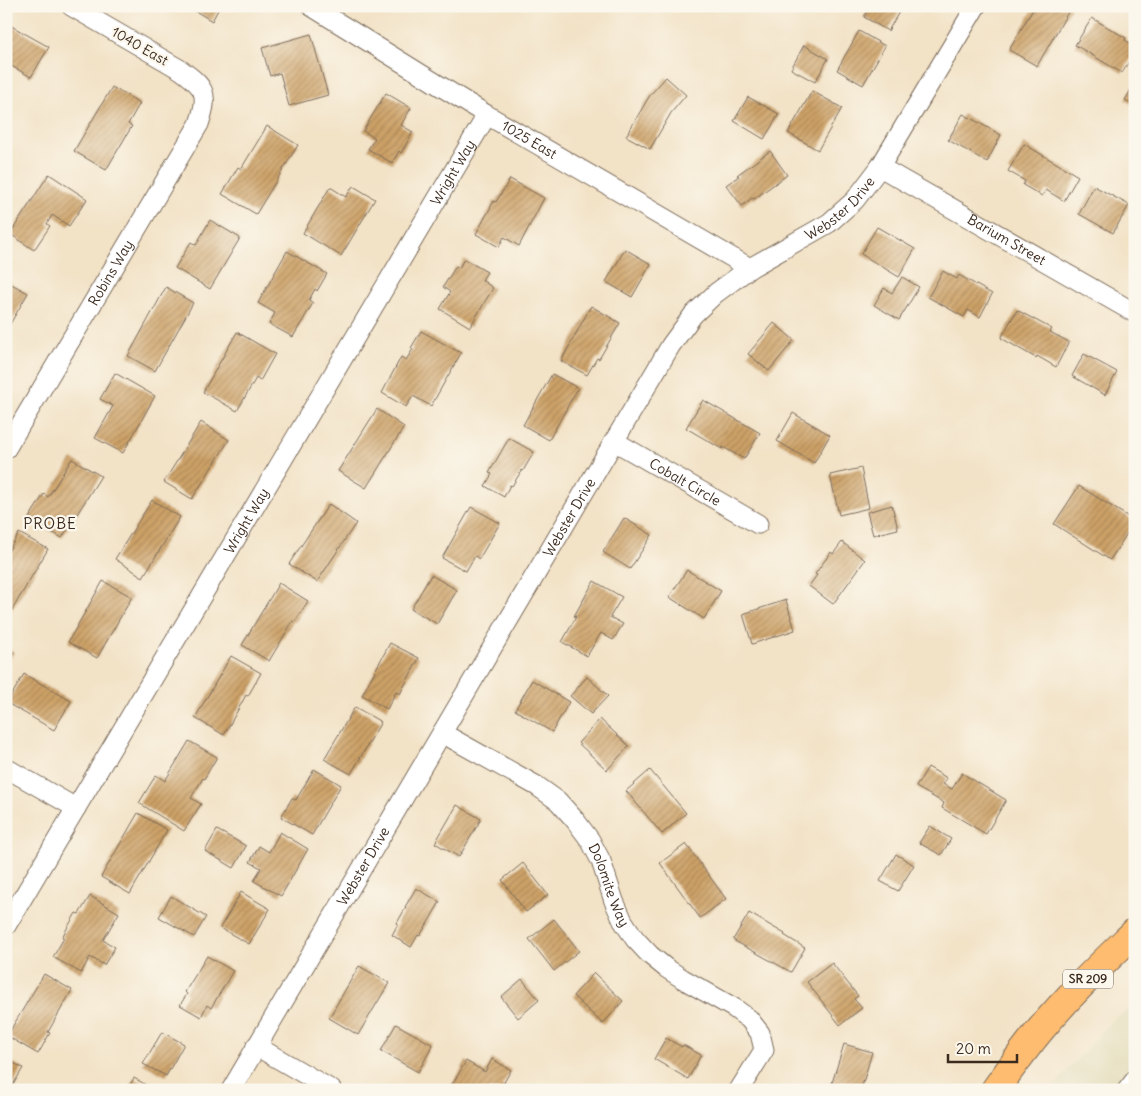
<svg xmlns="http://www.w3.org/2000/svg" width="1141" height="1096" font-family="Delius,sans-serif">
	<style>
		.built { fill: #e3dcba }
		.building { fill: url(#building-hatch) }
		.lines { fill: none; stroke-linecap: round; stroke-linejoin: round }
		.service-casing { stroke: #7b6a59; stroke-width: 11 }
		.minor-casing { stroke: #7b6a59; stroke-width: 21 }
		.primary-casing { stroke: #7b6a59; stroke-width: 30 }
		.service { stroke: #fff; stroke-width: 9 }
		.minor { stroke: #fff; stroke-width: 19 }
		.primary { stroke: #fdbc70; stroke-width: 28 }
		.labels { text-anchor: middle; stroke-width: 4.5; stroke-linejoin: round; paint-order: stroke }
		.shield { fill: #fbf7ec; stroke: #75685c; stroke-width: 1 }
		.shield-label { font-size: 12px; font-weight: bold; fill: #3b2a1e }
		.street-label { font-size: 14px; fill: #3b2a1e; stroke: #fbf7ec }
		.neighbourhood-label { font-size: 15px; letter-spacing: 1px; fill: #3b2a1e; stroke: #fbf7ec }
	</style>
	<defs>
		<pattern id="building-hatch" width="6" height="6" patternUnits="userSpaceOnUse" patternTransform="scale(1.25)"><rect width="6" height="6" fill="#cda268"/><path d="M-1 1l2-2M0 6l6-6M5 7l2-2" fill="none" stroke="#a88455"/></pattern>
	</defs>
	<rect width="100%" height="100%" fill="#fbf7ec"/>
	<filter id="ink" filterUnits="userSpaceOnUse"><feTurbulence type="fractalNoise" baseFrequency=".02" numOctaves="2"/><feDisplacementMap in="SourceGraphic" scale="10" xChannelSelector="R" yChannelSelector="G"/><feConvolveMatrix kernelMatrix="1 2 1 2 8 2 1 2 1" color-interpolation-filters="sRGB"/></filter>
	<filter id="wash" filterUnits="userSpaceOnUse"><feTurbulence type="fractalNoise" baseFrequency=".0096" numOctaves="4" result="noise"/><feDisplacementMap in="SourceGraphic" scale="20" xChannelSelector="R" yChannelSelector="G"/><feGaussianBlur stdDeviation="1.12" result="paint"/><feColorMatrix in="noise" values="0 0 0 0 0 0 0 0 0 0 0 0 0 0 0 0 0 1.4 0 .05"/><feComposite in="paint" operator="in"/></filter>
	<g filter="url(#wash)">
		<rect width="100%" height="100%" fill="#f2e2c6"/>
		<path class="built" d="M 1135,1006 L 1135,1090 L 1050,1090 L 1114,1019 Z"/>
		<g id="blocks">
			<path class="building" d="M 187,6 L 220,6 L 212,21 Z
				M 870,6 L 899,6 L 897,11 L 899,12 L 888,31 L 864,17 Z
				M 1035,6 L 1071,7 L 1037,66 L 1009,50 Z
				M 1092,18 L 1126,38 L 1125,40 L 1135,46 L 1135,52 L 1122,73 L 1075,45 Z
				M 6,23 L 49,47 L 31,77 L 6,63 Z
				M 859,31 L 885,46 L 863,85 L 837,70 Z
				M 311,34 L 328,95 L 289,106 L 280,73 L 270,76 L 262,48 Z
				M 804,45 L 828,59 L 815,82 L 791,69 Z
				M 666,77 L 686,95 L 671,113 L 650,149 L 626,136 L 650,95 Z
				M 1135,83 L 1135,106 L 1125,100 Z
				M 112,87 L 140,103 L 128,124 L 132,126 L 106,170 L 74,151 Z
				M 812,91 L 842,108 L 818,150 L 788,133 Z
				M 386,93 L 411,108 L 401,125 L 413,132 L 401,153 L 399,151 L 392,163 L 368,149 L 375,138 L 363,131 Z
				M 748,97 L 779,114 L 764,139 L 734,121 Z
				M 963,114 L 1001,135 L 987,162 L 948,140 Z
				M 267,126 L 298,145 L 256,214 L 222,194 L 238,167 L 241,169 Z
				M 1024,144 L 1078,176 L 1064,201 L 1046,190 L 1042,196 L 1023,185 L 1025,181 L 1008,171 Z
				M 770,151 L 787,175 L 754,199 L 752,198 L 742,206 L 726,185 L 739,176 L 737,175 Z
				M 49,174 L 87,199 L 69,226 L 52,215 L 47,224 L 50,226 L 34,250 L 10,234 Z
				M 510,179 L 544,198 L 519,246 L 504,237 L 499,247 L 476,234 L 494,201 L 496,202 Z
				M 353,186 L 375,199 L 341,256 L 303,233 L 330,187 L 346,197 Z
				M 1094,186 L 1129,205 L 1113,233 L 1079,214 Z
				M 210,220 L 240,238 L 210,289 L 175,268 L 191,242 L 196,245 Z
				M 877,227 L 915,249 L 899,277 L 861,254 Z
				M 625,249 L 651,264 L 632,297 L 606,282 Z
				M 287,251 L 327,274 L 317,291 L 315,289 L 309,300 L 313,303 L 293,337 L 269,324 L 275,313 L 258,303 Z
				M 464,259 L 487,272 L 482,280 L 493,288 L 470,327 L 440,309 L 450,292 L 443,287 L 456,266 L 459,268 Z
				M 943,271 L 957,279 L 959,275 L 992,294 L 980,317 L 968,310 L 964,317 L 928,297 Z
				M 902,277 L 919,287 L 899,320 L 874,305 L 884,288 L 892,293 Z
				M 6,281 L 28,293 L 6,331 Z
				M 166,287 L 193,303 L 155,371 L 128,356 Z
				M 591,306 L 620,323 L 599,359 L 597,358 L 587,375 L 561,361 Z
				M 1017,310 L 1052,329 L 1050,332 L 1069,342 L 1056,367 L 1037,356 L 1036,358 L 1001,338 Z
				M 774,323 L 794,340 L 769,371 L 748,354 Z
				M 421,331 L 461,353 L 431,406 L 413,396 L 406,407 L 382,393 L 401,357 L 406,360 L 413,349 L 411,348 Z
				M 237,332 L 275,354 L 260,381 L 256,378 L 237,411 L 203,392 Z
				M 1084,354 L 1117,372 L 1105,395 L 1072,376 Z
				M 115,373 L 155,396 L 123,453 L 95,438 L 113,406 L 100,399 Z
				M 552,374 L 578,388 L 549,440 L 523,425 Z
				M 703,400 L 760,433 L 744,459 L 723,447 L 722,449 L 686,428 Z
				M 377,409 L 404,427 L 366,488 L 338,471 Z
				M 793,413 L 830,435 L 814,463 L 777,441 Z
				M 201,422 L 229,440 L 192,499 L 164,482 Z
				M 509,438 L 534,452 L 523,471 L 522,470 L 512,486 L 510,485 L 504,497 L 485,486 L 492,474 L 489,473 Z
				M 72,459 L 101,476 L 62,538 L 29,518 L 44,494 L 48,497 Z
				M 861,468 L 869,508 L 839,515 L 830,475 Z
				M 1079,486 L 1135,521 L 1110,560 L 1054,524 Z
				M 152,500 L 180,517 L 143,577 L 115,559 Z
				M 329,504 L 356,523 L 317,582 L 289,564 Z
				M 892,505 L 898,529 L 873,535 L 867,512 Z
				M 471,507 L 500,523 L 479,559 L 475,556 L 466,571 L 442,558 Z
				M 624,518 L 652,535 L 630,569 L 603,552 Z
				M 19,533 L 48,549 L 12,610 L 6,607 L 6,555 Z
				M 842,542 L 865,560 L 833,604 L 809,586 L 817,575 L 815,574 L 831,552 L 833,554 Z
				M 687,570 L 721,591 L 704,619 L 669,597 Z
				M 431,575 L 457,590 L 437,624 L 411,609 Z
				M 103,581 L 132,597 L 97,658 L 68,642 Z
				M 594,581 L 622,597 L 610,617 L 623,624 L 613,640 L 601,633 L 587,656 L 562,642 L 576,617 L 574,616 Z
				M 279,583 L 308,601 L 295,622 L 293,621 L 269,661 L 242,645 Z
				M 786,600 L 795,630 L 752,644 L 743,614 Z
				M 390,643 L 419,658 L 400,694 L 396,692 L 387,709 L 362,695 Z
				M 6,647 L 14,652 L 6,666 Z
				M 231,656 L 261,673 L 248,696 L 246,695 L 224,735 L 195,718 Z
				M 24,674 L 71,701 L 54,730 L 7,703 Z
				M 587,677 L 608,696 L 591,714 L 570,696 Z
				M 532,680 L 569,702 L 552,732 L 515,710 Z
				M 355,707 L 381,722 L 351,774 L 324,759 Z
				M 600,719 L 629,746 L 607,770 L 578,743 Z
				M 189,741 L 217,757 L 204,779 L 203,778 L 191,798 L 201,804 L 184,831 L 139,803 L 156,775 L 165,781 Z
				M 928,767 L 947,778 L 943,784 L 952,789 L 962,773 L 1006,800 L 986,834 L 942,808 L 944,803 L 916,787 Z
				M 314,769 L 341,785 L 312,835 L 281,817 L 292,798 L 296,800 Z
				M 650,770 L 686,813 L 662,834 L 626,791 Z
				M 457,805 L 481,819 L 459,857 L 435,843 Z
				M 138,813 L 167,830 L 130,894 L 101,877 Z
				M 930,826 L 951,839 L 941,855 L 919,843 Z
				M 217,830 L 246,846 L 234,868 L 205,851 Z
				M 280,832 L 308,849 L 281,896 L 254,881 L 261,868 L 250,862 L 259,846 L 269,852 Z
				M 686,844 L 726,899 L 700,918 L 660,863 Z
				M 896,854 L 914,865 L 898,891 L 880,881 Z
				M 523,863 L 548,895 L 526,912 L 502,880 Z
				M 416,888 L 440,902 L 420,936 L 418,935 L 411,947 L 392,935 L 398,924 L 397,923 L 406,907 L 405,907 Z
				M 241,892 L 270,909 L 249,944 L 220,928 Z
				M 90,896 L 119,913 L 103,940 L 115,947 L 104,965 L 90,957 L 81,973 L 53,957 L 64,938 L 62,937 L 76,913 L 79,914 Z
				M 171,896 L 206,917 L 194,937 L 159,917 Z
				M 749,913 L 785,934 L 784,935 L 805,948 L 791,972 L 733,940 Z
				M 554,919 L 579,951 L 554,971 L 529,939 Z
				M 207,956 L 233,971 L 211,1008 L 207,1005 L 201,1017 L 180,1005 L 187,994 L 185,992 Z
				M 832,963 L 858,996 L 854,999 L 862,1008 L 840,1025 L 807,982 Z
				M 359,966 L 389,983 L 358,1035 L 329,1018 Z
				M 594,973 L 623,1001 L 603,1024 L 573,996 Z
				M 44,974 L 72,990 L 48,1032 L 50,1033 L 38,1054 L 7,1036 Z
				M 522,979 L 539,1000 L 518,1018 L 501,997 Z
				M 396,1024 L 433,1045 L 418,1072 L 381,1051 Z
				M 162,1032 L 184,1044 L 166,1076 L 143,1064 Z
				M 666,1038 L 682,1047 L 683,1045 L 701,1055 L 688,1079 L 654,1059 Z
				M 844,1044 L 872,1052 L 861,1090 L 856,1090 L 832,1083 Z
				M 6,1059 L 23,1068 L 10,1090 L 6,1090 Z
				M 492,1059 L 511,1070 L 502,1086 L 509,1090 L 453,1090 L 450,1088 L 466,1061 L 485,1072 Z
				M 134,1078 L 155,1090 L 127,1090 Z"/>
		</g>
	</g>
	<g filter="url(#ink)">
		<use href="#blocks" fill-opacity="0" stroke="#7b6a59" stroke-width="1"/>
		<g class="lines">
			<defs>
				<path id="service" d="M 1121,1090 L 1135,1072"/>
				<g id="minor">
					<path id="s1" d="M 311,6 L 487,115 L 750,268"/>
					<path id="s2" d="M 880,167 L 1135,313"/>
					<path id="s3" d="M 614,441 L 758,524"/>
					<path id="s4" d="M 6,449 L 199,124 C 209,94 206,88 181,70 L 71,6"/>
					<path id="s5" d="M 442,733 L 537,786 L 558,801 L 575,820 L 590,840 L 601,861 L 614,901 L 623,921 L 635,939 L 650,955 L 666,968 L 683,979 L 734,1008 L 749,1019 L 760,1033 L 764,1050 L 739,1090"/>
					<path d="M 6,768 L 76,808"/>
					<path id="s6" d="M 6,926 L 487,115"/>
					<path d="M 256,1046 L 332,1090"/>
					<path id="s7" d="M 231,1090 L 671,345 L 693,315 L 716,293 L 750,268 L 829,223 L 855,200 L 880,167 L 976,6"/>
				</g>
				<path id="primary" d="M 995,1090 C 1010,1069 1025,1048 1041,1029 C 1070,994 1103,963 1135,932"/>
			</defs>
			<use href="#service" class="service-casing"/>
			<use href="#minor" class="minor-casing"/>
			<use href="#primary" class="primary-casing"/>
			<use href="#service" class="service"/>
			<use href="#minor" class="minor"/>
			<use href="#primary" class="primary"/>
		</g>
	</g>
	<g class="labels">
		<rect class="shield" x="1063" y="969.5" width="50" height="19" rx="4"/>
		<g class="shield-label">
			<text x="1088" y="983">SR 209</text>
		</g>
		<g class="street-label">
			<text transform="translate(140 46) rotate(30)" y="5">1040 East</text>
			<text dy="5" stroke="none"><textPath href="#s1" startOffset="256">1025 East</textPath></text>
			<text dy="5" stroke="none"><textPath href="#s6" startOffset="876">Wright Way</textPath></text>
			<text dy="5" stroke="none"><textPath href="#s7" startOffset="1085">Webster Drive</textPath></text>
			<text dy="5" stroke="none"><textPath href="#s2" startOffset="146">Barium Street</textPath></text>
			<text dy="5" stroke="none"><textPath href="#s4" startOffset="205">Robins Way</textPath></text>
			<text dy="5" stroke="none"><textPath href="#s3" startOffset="82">Cobalt Circle</textPath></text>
			<text dy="5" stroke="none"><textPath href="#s7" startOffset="665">Webster Drive</textPath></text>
			<text dy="5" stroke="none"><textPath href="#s6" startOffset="471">Wright Way</textPath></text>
			<text dy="5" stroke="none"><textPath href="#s7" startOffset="260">Webster Drive</textPath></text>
			<text dy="5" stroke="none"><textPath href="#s5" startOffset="234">Dolomite Way</textPath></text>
		</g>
		<g class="neighbourhood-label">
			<text x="50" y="529">PROBE</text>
		</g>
	</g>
	<rect width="1141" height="1096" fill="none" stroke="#fbf7ec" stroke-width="25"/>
	<path d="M948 1054v8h69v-8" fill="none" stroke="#3b2a1e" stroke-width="2.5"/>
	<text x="956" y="1054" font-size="15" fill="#3b2a1e" stroke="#fbf7ec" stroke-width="4" paint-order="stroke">20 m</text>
</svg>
